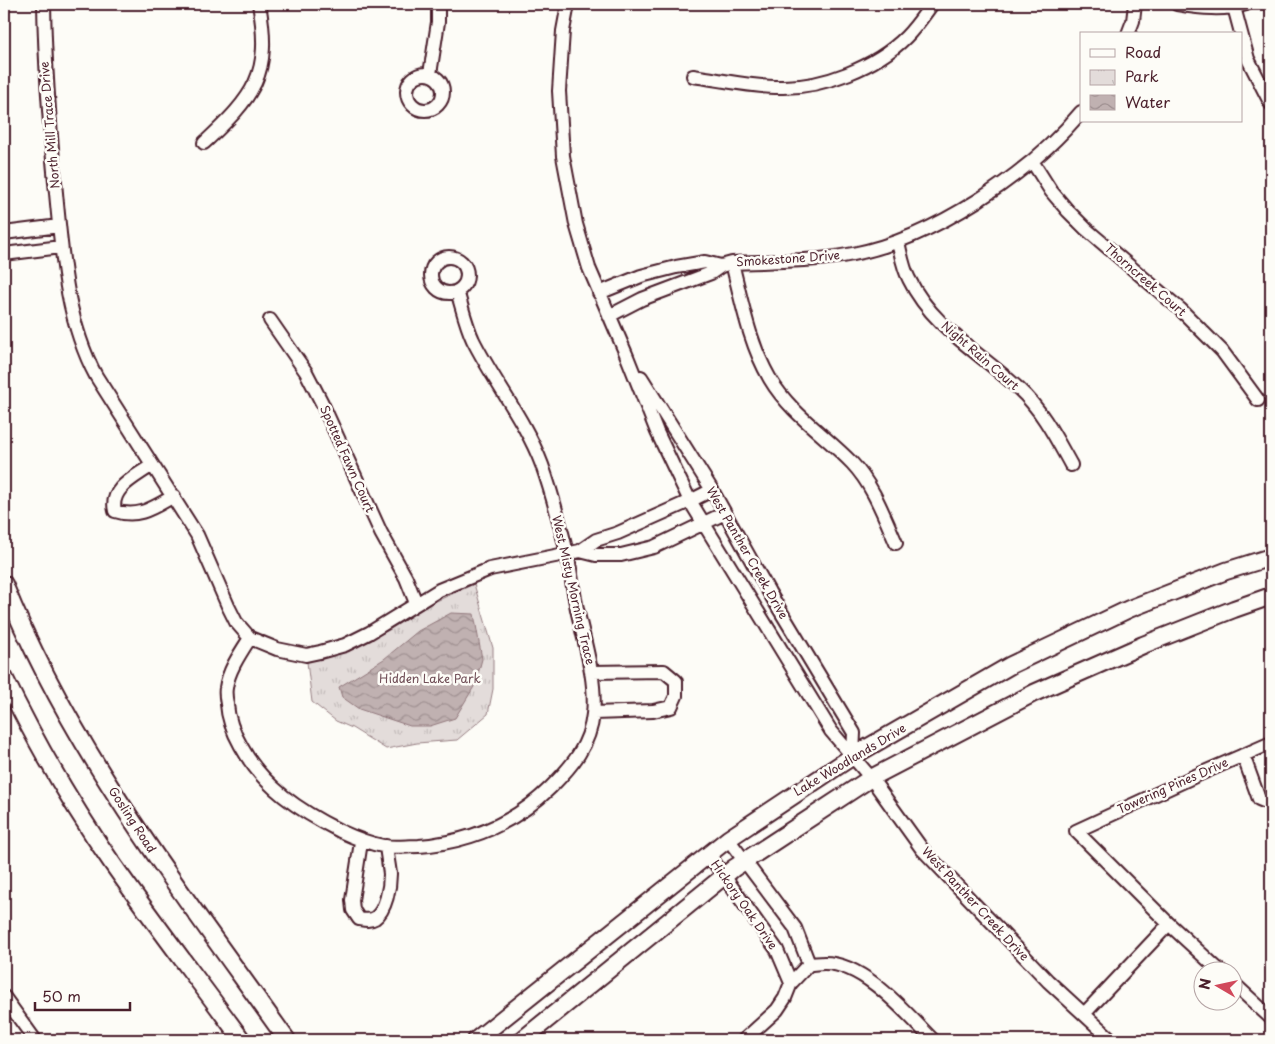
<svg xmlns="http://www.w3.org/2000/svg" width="1275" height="1044" font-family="'Playpen Sans',sans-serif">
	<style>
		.park { fill: url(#park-tufts); stroke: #967e82 }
		.water { fill: url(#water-waves); stroke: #91777b }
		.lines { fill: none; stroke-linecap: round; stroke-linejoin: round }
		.minor-casing { stroke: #4a1f2b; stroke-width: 16 }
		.major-casing { stroke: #4a1f2b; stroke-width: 20 }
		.minor { stroke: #fdfcf7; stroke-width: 12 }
		.major { stroke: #fdfcf7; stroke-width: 16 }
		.labels { text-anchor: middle; stroke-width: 5; stroke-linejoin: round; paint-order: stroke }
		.street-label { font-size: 12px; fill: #4a1f2b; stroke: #fdfcf7 }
		.park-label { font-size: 12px; fill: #704e57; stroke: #fdfcf7 }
	</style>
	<defs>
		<pattern id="park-tufts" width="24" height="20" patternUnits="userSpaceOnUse" patternTransform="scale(1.25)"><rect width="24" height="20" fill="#e3dcda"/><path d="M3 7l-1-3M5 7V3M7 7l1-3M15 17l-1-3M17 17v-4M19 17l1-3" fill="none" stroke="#c4bcbb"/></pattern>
		<pattern id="water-waves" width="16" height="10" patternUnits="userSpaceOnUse" patternTransform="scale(1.25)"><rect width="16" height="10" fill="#c0b1b1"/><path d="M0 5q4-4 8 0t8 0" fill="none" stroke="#9e8f90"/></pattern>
	</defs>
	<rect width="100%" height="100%" fill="#fdfcf7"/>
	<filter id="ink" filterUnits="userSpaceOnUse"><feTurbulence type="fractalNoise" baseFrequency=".02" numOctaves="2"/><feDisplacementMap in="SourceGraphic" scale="10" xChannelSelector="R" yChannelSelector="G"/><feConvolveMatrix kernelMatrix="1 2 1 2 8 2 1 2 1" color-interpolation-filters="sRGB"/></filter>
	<g filter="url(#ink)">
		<path class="park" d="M 474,584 L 493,648 L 493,689 L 488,714 L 457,740 L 417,743 L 386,749 L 352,728 L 336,721 L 312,702 L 307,662 L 338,654 L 389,630 L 432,603 Z"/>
		<path class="water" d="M 451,613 L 474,614 L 482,659 L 475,685 L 455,718 L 430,726 L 410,726 L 359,709 L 342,697 L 339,687 L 384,659 L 418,631 Z"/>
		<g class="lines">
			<defs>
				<path id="minor" d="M 44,4 C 45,67 50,130 56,193 C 62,255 66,320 96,376 L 197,535 L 228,606 L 236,622 L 250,638 L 277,649 L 306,655 L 320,652 L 345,645 L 369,633 L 439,590 L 490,569 L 580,551 L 596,555 L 621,555 L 654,547 L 725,513
					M 568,4 L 563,31 L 559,91 L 563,156 L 576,224 L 589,268 L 626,354 L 657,432 L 690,501 L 831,731 L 871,778 L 922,849 L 1048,981 L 1112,1040
					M 1177,4 C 1201,8 1223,11 1246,4
					M 1234,7 L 1248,59 L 1271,104
					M 1128,34 L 1133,21 L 1135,4
					M 430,74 L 438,22 L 438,4
					M407 92a18 18 0 1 1 36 0a18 18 0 1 1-36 0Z
					M 693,76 C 722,80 751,87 780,87 C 823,88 876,67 906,37 C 916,27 924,15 932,4
					M 204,143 C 254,96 272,75 259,4
					M 1032,161 L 1051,191 L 1068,211 L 1086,229 L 1180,309 L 1222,351 L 1258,400
					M 4,233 L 59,226
					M 898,242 C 901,254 903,268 909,279 C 932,327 982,354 1019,389 C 1042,410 1056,438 1071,465
					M 4,254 L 61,247
					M431 275a18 18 0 1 1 36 0a18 18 0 1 1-36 0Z
					M 732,263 C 742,302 749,343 770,379 C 790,413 825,435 852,463 C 873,485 884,516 896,543
					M 599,293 L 641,276 L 676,267 L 705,262 L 721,266
					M 609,316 L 642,299 L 711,273 L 721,266 L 732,263 C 773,261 813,262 853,254 C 932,239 1030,174 1081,112
					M 270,320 L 306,372 L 322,403 L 381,533 L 406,578 L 416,603
					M 641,377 L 712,490 L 769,592 L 854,733 L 853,756
					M 152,465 C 136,477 109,488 115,511 C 139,519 154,507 174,496
					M 580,551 L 596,540 L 618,533 L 690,501 L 712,490
					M 250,638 C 241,652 228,671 226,688 C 225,693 226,699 227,704 C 228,720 233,732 241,746 C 263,787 300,811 340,831 C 355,838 367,843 383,846 C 395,848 407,846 419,846 C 470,842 515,823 551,787 C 572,766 590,745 593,714 C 597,681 584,641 577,609 C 573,590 571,572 567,553 C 560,524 552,493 542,465 C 525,420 494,382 473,340 C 466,325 462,307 457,291
					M 591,672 L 664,671 L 676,681 L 676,696 L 671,707 L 653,711 L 594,713
					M 1243,755 L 1259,799 L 1271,804
					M 728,839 L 795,928 L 809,964
					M 361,842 L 352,900 L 353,910 L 359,919 C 365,920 370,921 375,918 C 386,910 390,887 390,874 C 389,865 387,856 386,846
					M 709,855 L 777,950 L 791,983
					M 809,964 C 814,964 819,963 824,963 C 865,963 906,1013 933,1040
					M 1221,972 L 1169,924 L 1076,831 L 1193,777 L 1271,743
					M 1232,982 L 1271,1018
					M 4,997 L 35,1040
					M 1084,1014 L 1169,924
					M 744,1040 L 777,1010 L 785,998 L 791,983 L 809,964"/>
				<path id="major" d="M 4,584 C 71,751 184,895 287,1040
					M 4,677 C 35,741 71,804 112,863 C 154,923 199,981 242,1040
					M 476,1040 L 728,839 L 853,756 L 1011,665 L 1129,609 L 1226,571 L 1271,557
					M 522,1040 L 734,868 L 871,778 L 1034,693 L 1143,645 L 1234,609 L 1271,596"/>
			</defs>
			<use href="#minor" class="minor-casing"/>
			<use href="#major" class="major-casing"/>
			<use href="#minor" class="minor"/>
			<use href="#major" class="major"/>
		</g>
	</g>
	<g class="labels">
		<g class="street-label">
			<text transform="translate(50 125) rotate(-95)" y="4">North Mill Trace Drive</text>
			<text transform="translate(788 259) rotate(-4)" y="4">Smokestone Drive</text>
			<text transform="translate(1145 280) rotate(41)" y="4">Thorncreek Court</text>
			<text transform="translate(980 356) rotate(41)" y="4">Night Rain Court</text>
			<text transform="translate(347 459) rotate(66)" y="4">Spotted Fawn Court</text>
			<text transform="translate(747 553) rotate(60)" y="4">West Panther Creek Drive</text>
			<text transform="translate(573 590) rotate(77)" y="4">West Misty Morning Trace</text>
			<text transform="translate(850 760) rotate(-31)" y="4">Lake Woodlands Drive</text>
			<text transform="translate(1173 786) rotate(-24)" y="4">Towering Pines Drive</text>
			<text transform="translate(132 820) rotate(57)" y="4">Gosling Road</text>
			<text transform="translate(975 904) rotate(47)" y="4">West Panther Creek Drive</text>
			<text transform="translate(744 905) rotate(55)" y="4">Hickory Oak Drive</text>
		</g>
		<g class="park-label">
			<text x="430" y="683">Hidden Lake Park</text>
		</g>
	</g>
	<rect width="1275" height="1044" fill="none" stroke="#fdfcf7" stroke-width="20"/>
	<rect x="10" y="10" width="1255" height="1024" fill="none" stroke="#4a1f2b" stroke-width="2" filter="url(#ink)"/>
	<rect x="1080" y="32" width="162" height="90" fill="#fdfcf7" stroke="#b5a4a5"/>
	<rect x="1090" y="49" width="25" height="8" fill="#fdfcf7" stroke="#b5a4a5"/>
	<text x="1125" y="58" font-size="15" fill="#4a1f2b">Road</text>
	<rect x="1090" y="70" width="25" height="15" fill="url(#park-tufts)" stroke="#b5a4a5"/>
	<text x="1125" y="82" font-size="15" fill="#4a1f2b">Park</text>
	<rect x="1090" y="95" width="25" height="15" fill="url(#water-waves)" stroke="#b5a4a5"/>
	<text x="1125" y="108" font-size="15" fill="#4a1f2b">Water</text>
	<g transform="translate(1218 986) rotate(279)"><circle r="24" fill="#fdfcf7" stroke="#b5a4a5"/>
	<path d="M0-4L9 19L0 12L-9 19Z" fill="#d1495b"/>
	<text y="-8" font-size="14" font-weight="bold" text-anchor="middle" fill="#4a1f2b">N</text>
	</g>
	<path d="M35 1002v8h95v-8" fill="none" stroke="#4a1f2b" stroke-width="2.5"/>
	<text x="42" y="1002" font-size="15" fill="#4a1f2b" stroke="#fdfcf7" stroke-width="4" paint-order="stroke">50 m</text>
</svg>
